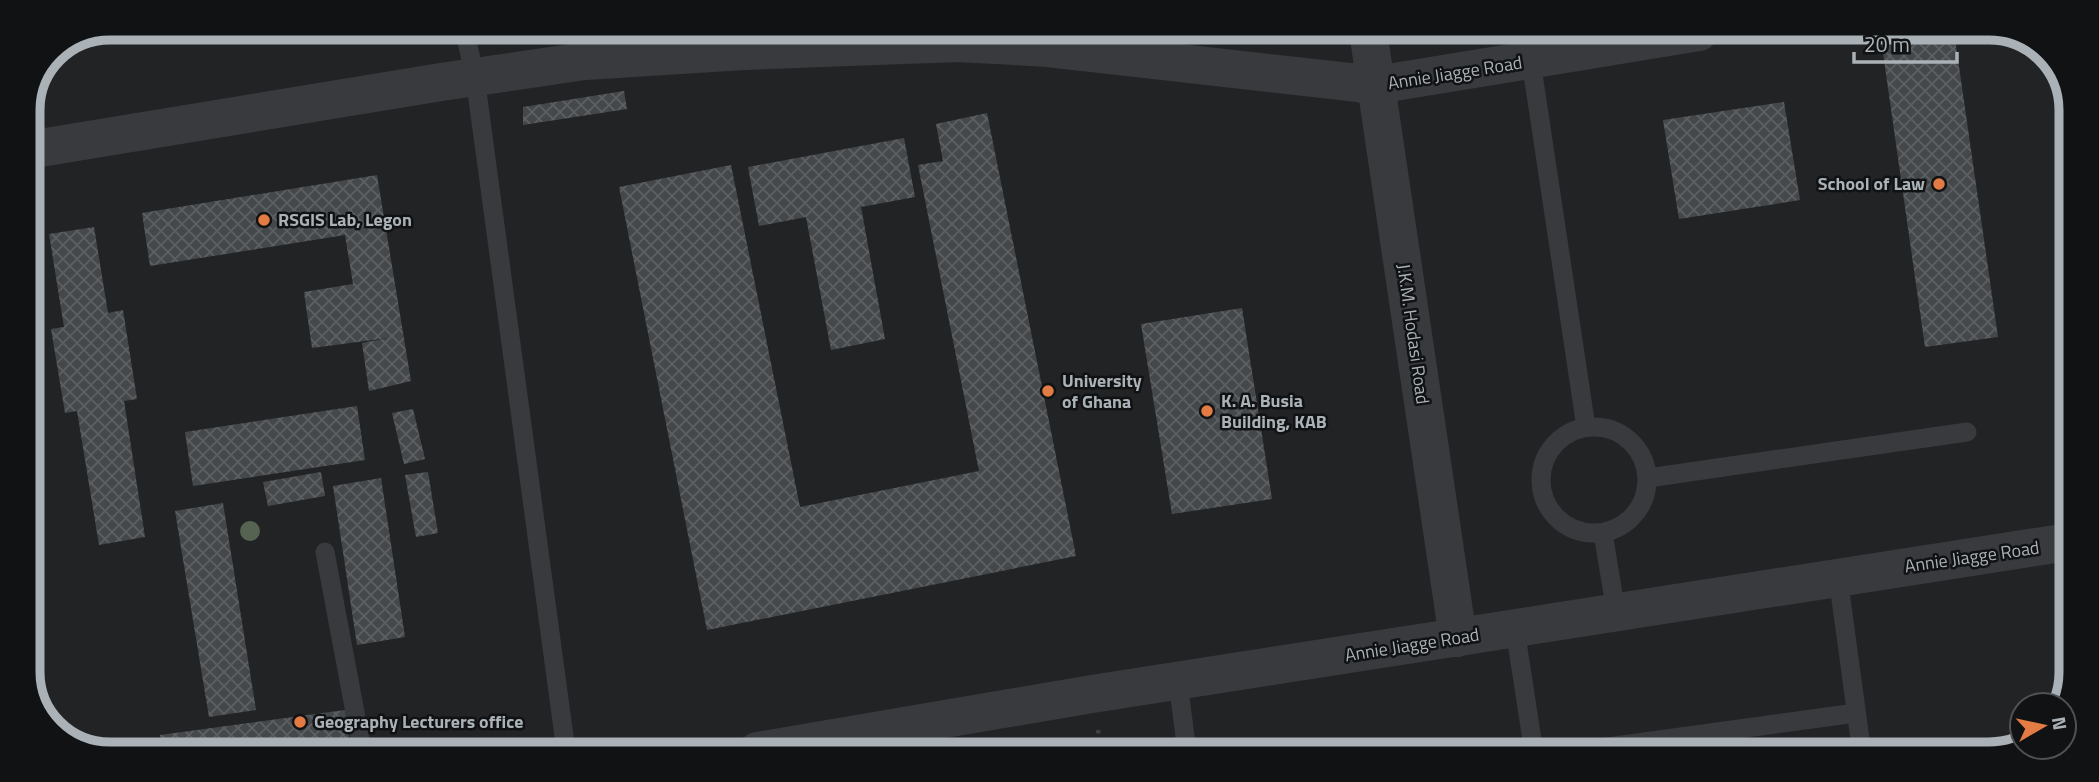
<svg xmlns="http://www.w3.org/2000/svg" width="2099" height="782" font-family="'Titillium Web',sans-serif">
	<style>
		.built { fill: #222325 }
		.building { fill: url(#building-cross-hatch) }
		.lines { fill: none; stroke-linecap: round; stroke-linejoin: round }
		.path { stroke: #3e4144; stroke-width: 4.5; stroke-dasharray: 3.5 5; stroke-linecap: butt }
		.service { stroke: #383a3d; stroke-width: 19 }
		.minor { stroke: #383a3d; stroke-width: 38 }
		.tree { fill: #566252 }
		.poi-dot { fill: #e27c44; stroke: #111213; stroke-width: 2.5 }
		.labels { text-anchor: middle; stroke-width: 5; stroke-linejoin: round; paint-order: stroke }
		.street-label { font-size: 18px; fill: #aab2b7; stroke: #111213 }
		.poi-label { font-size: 18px; font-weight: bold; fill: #aab2b7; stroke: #111213; text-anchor: start }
		.rim { fill: none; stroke: #aab2b7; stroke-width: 9 }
	</style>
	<defs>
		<pattern id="building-cross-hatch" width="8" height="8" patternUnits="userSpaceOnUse" patternTransform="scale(1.75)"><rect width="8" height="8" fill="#45484b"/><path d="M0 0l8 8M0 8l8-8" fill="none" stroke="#5d6063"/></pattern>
	</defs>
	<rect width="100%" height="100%" fill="#161718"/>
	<path class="built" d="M 110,28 L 2015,33 L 2054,60 L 2071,105 L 2066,698 L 2062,705 L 2022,705 L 2022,743 L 1989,754 L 84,749 L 45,721 L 28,677 L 28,105 L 52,52 Z"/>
	<path class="building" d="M 1880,32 L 1954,32 L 1998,337 L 1925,347 Z
		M 624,91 L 627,109 L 523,125 L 523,107 Z
		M 1784,102 L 1800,200 L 1679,219 L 1663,120 Z
		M 987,113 L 1076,556 L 707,630 L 619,187 L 731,165 L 800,507 L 979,471 L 918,165 L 943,161 L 936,124 Z
		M 904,138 L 915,197 L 861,207 L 885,339 L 831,350 L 806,217 L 759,226 L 748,167 Z
		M 377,175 L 411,381 L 369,391 L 362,343 L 388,338 L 312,348 L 304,292 L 353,284 L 345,235 L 150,266 L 142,213 Z
		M 94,227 L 108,313 L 123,310 L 137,399 L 124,401 L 145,537 L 99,545 L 77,411 L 65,413 L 51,329 L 64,327 L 49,234 Z
		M 1242,308 L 1272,499 L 1172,514 L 1141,324 Z
		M 357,406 L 365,460 L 193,486 L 185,432 Z
		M 413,409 L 425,459 L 404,464 L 392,413 Z
		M 321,472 L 325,496 L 268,506 L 263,482 Z
		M 428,472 L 438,533 L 416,537 L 405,475 Z
		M 381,478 L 405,637 L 357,645 L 333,486 Z
		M 223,503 L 256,710 L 209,717 L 175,511 Z
		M 345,710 L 351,750 L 162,750 L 160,735 Z"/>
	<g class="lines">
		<path class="path" d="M 1098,730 L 1101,752"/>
		<path class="service" d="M 464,29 L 475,77 L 566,751
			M 1531,61 L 1586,427
			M1541 480a53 53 0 1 1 106 0a53 53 0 1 1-106 0Z
			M 1648,478 L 1967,432
			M 1603,533 L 1616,612
			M 325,552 L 362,750
			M 1838,577 L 1862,754
			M 1515,629 L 1534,753
			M 1178,682 L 1187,752
			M 1564,753 L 1856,713"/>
		<path class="minor" d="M 1368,31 L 1458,638
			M 28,150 L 441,82 L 585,61 L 744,51 L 958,43 L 1048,48 L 1376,85 L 1699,32
			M 757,751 L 1092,694 L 2068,542"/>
	</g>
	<circle class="tree" cx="250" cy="531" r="10"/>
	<g class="poi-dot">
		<circle cx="1939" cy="184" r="7"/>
		<circle cx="264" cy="220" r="7"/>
		<circle cx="1048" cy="391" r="7"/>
		<circle cx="1207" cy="411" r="7"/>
		<circle cx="300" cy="722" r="7"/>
	</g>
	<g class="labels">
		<g class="street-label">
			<text transform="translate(1455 73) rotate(-9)" y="6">Annie Jiagge Road</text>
			<text transform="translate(1413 334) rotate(82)" y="6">J.K.M. Hodasi Road</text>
			<text transform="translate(1972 557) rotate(-8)" y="6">Annie Jiagge Road</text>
			<text transform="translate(1412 645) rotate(-9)" y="6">Annie Jiagge Road</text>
		</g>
		<g class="poi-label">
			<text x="1925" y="190" text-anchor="end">School of Law</text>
			<text x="278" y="226">RSGIS Lab, Legon</text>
			<text x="1062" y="387">University<tspan x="1062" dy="21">of Ghana</tspan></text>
			<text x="1221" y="407">K. A. Busia<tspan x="1221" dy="21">Building, KAB</tspan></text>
			<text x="314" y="728">Geography Lecturers office</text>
		</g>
	</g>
	<path d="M0 0H2099V782H0ZM110 40H1989A70 70 0 0 1 2059 110V672A70 70 0 0 1 1989 742H110A70 70 0 0 1 40 672V110A70 70 0 0 1 110 40Z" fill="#111213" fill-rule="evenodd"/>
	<path class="rim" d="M110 40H1989A70 70 0 0 1 2059 110V672A70 70 0 0 1 1989 742H110A70 70 0 0 1 40 672V110A70 70 0 0 1 110 40Z"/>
	<g transform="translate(2043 726) rotate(81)"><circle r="33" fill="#111213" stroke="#4e5255" stroke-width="2"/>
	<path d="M0-5L12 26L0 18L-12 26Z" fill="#e27c44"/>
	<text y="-10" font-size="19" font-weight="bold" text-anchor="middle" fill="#aab2b7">N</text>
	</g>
	<path d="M1854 52v10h103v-10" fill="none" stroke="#aab2b7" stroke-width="3.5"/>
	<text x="1864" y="52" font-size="21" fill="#aab2b7" stroke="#111213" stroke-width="5" paint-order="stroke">20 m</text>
</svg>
